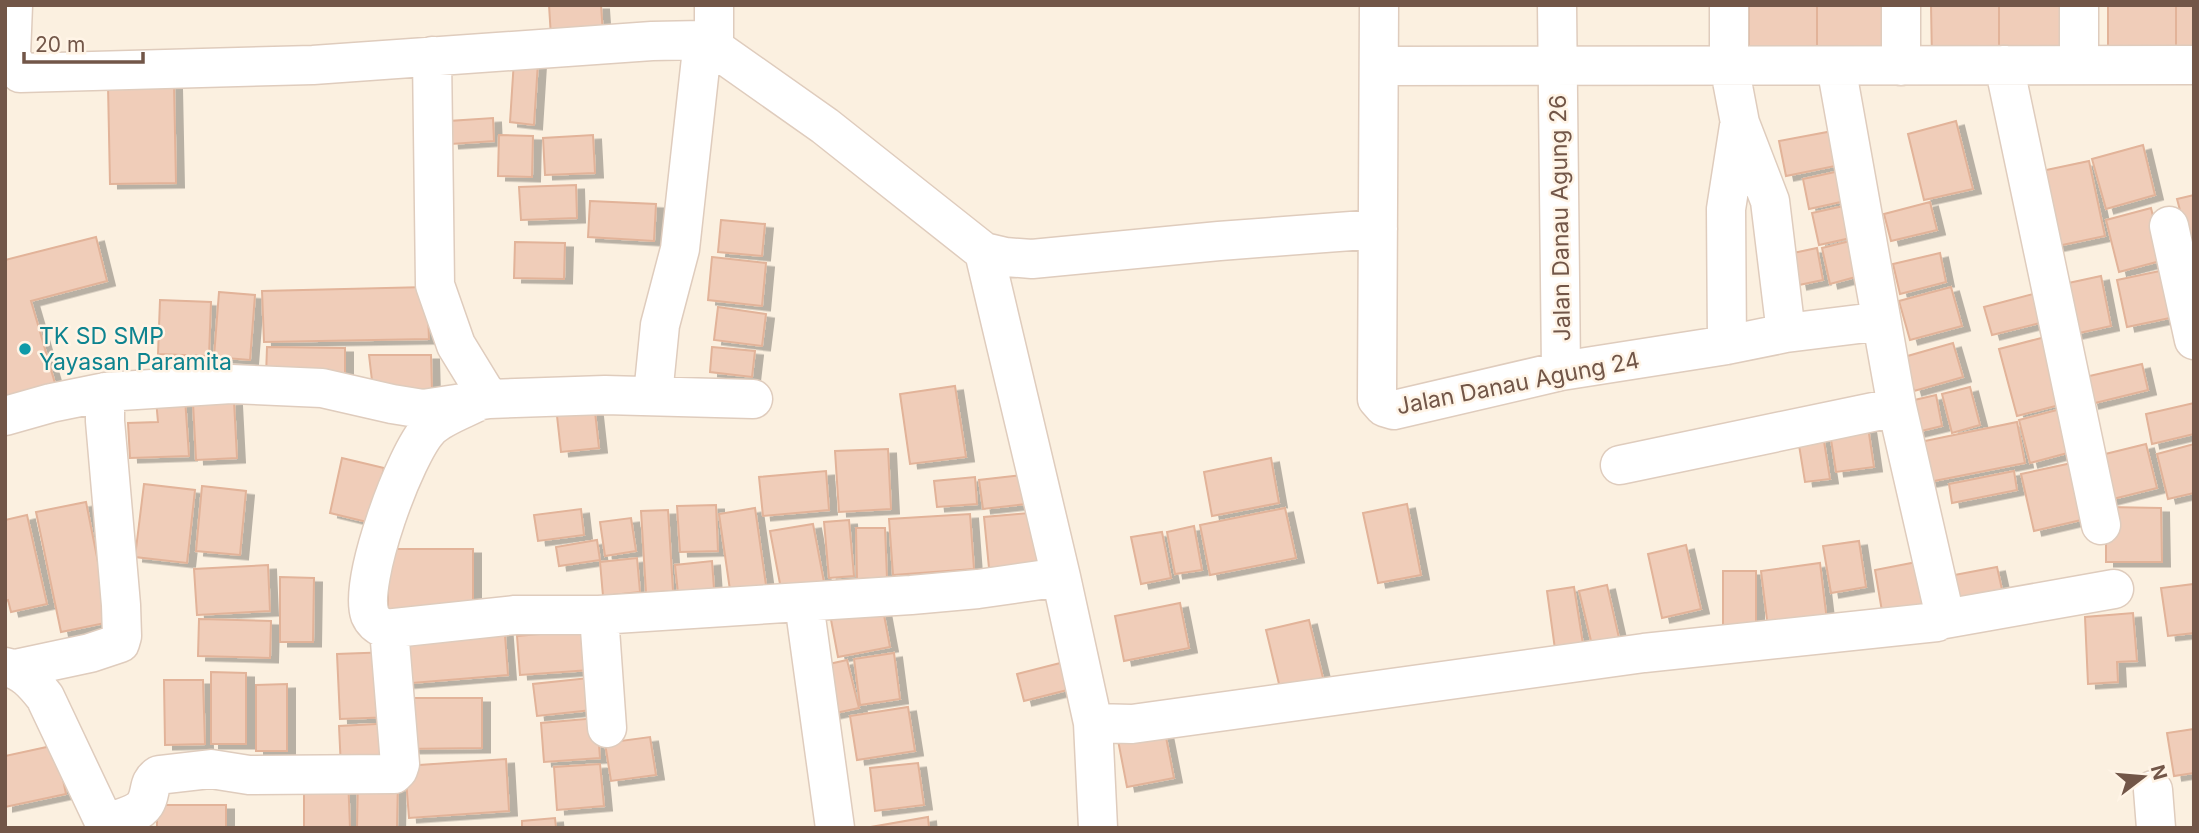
<svg xmlns="http://www.w3.org/2000/svg" width="2199" height="833" font-family="Inter,sans-serif">
	<style>
		.building { fill: #f0cdb9; stroke: #e2b399; stroke-width: 2; filter: url(#shadow) }
		.lines { fill: none; stroke-linecap: round; stroke-linejoin: round }
		.street-casing { stroke: #dfccbd; stroke-width: 41 }
		.street { stroke: #fff; stroke-width: 38 }
		.culture-dot { fill: #0f9aa8; stroke: #fff4e6; stroke-width: 2.5 }
		.labels { text-anchor: middle; stroke-width: 5; stroke-linejoin: round; paint-order: stroke }
		.street-label { font-size: 23px; fill: #725648; stroke: #fff4e6 }
		.culture-label { font-size: 23px; fill: #0d838f; stroke: #fff4e6; text-anchor: start }
	</style>
	<defs>
		<filter id="shadow"><feDropShadow dx="8" dy="4.5" stdDeviation="0" flood-color="#0004"/></filter>
	</defs>
	<rect width="100%" height="100%" fill="#fbf0e0"/>
	<path class="building" d="M 549,5 L 601,5 L 603,34 L 551,37 Z
		M 1749,5 L 1817,5 L 1817,53 L 1749,54 Z
		M 1817,5 L 1887,5 L 1887,53 L 1817,53 Z
		M 1931,5 L 1999,5 L 1999,61 L 1932,61 Z
		M 1999,5 L 2069,5 L 2070,61 L 1999,61 Z
		M 2108,5 L 2176,5 L 2176,59 L 2108,59 Z
		M 2176,5 L 2194,5 L 2194,59 L 2176,59 Z
		M 514,60 L 538,62 L 534,125 L 510,122 Z
		M 174,84 L 176,183 L 110,184 L 108,85 Z
		M 493,118 L 494,141 L 451,144 L 449,121 Z
		M 1956,121 L 1973,189 L 1924,200 L 1908,134 Z
		M 1838,130 L 1845,164 L 1786,176 L 1779,141 Z
		M 499,135 L 533,136 L 532,177 L 498,176 Z
		M 593,135 L 595,173 L 545,175 L 543,138 Z
		M 2143,145 L 2155,195 L 2106,209 L 2092,159 Z
		M 2089,161 L 2105,236 L 2048,248 L 2032,173 Z
		M 1844,170 L 1850,200 L 1809,209 L 1803,179 Z
		M 576,185 L 577,218 L 521,220 L 519,187 Z
		M 2194,195 L 2194,239 L 2188,240 L 2177,199 Z
		M 590,201 L 656,204 L 654,241 L 588,237 Z
		M 1930,202 L 1937,230 L 1891,241 L 1884,214 Z
		M 1848,205 L 1855,237 L 1819,245 L 1812,213 Z
		M 2151,208 L 2164,260 L 2119,272 L 2106,220 Z
		M 721,220 L 765,224 L 762,256 L 718,252 Z
		M 96,237 L 107,281 L 31,301 L 59,397 L 5,413 L 5,260 Z
		M 1854,240 L 1863,275 L 1830,284 L 1822,248 Z
		M 515,242 L 565,243 L 564,279 L 514,278 Z
		M 1817,248 L 1823,280 L 1799,285 L 1793,253 Z
		M 1940,253 L 1946,282 L 1900,294 L 1893,264 Z
		M 712,257 L 766,263 L 762,306 L 708,300 Z
		M 2174,268 L 2184,315 L 2127,327 L 2117,280 Z
		M 2101,276 L 2111,326 L 2070,335 L 2059,285 Z
		M 427,287 L 429,339 L 264,342 L 262,291 Z
		M 1951,287 L 1962,326 L 1910,340 L 1899,301 Z
		M 219,292 L 255,295 L 250,360 L 214,357 Z
		M 2037,293 L 2044,322 L 1992,335 L 1984,307 Z
		M 160,300 L 211,302 L 209,356 L 158,354 Z
		M 718,307 L 766,314 L 762,346 L 714,340 Z
		M 2049,336 L 2067,403 L 2017,416 L 1999,349 Z
		M 1953,343 L 1963,377 L 1914,391 L 1904,357 Z
		M 267,347 L 345,348 L 345,387 L 266,376 Z
		M 712,347 L 755,351 L 752,377 L 710,372 Z
		M 369,355 L 431,355 L 432,391 L 373,389 Z
		M 2142,364 L 2148,390 L 2091,404 L 2085,377 Z
		M 955,386 L 966,457 L 910,464 L 900,394 Z
		M 1970,387 L 1980,425 L 1952,433 L 1942,394 Z
		M 1936,395 L 1942,426 L 1917,432 L 1910,401 Z
		M 185,398 L 189,456 L 130,458 L 128,423 L 158,422 L 156,400 Z
		M 234,401 L 237,458 L 196,460 L 193,403 Z
		M 594,403 L 599,448 L 561,452 L 556,407 Z
		M 2194,403 L 2194,434 L 2152,444 L 2146,414 Z
		M 2068,407 L 2079,450 L 2030,463 L 2019,420 Z
		M 2017,422 L 2025,463 L 1929,482 L 1920,442 Z
		M 1868,427 L 1874,467 L 1836,472 L 1830,433 Z
		M 1823,435 L 1830,479 L 1805,482 L 1798,439 Z
		M 2146,444 L 2157,488 L 2105,501 L 2093,457 Z
		M 2194,444 L 2194,493 L 2168,499 L 2157,454 Z
		M 888,449 L 891,509 L 839,512 L 835,451 Z
		M 342,458 L 384,468 L 371,523 L 330,513 Z
		M 1271,458 L 1279,503 L 1212,516 L 1204,472 Z
		M 2081,461 L 2094,517 L 2034,531 L 2021,474 Z
		M 826,471 L 829,510 L 763,516 L 759,477 Z
		M 2014,471 L 2017,490 L 1952,503 L 1949,484 Z
		M 1031,474 L 1034,503 L 983,509 L 979,480 Z
		M 975,477 L 977,504 L 937,507 L 934,481 Z
		M 144,484 L 195,490 L 187,563 L 135,557 Z
		M 202,486 L 246,491 L 240,555 L 196,551 Z
		M 86,502 L 110,622 L 61,632 L 36,512 Z
		M 1407,504 L 1421,575 L 1378,583 L 1363,513 Z
		M 716,505 L 718,551 L 680,552 L 677,506 Z
		M 2106,507 L 2161,508 L 2162,562 L 2106,562 Z
		M 755,508 L 766,585 L 730,590 L 719,514 Z
		M 1285,508 L 1296,558 L 1210,575 L 1200,525 Z
		M 581,509 L 584,535 L 538,541 L 534,515 Z
		M 668,510 L 673,591 L 646,593 L 641,511 Z
		M 1040,512 L 1045,563 L 989,568 L 984,517 Z
		M 970,514 L 974,569 L 893,575 L 889,519 Z
		M 27,515 L 47,604 L 11,612 L 8,600 L 5,601 L 5,520 Z
		M 631,518 L 636,551 L 605,556 L 600,522 Z
		M 849,520 L 854,576 L 829,578 L 824,522 Z
		M 813,524 L 824,582 L 781,589 L 770,531 Z
		M 1194,526 L 1202,570 L 1175,574 L 1167,532 Z
		M 856,528 L 885,528 L 887,578 L 857,579 Z
		M 1162,532 L 1171,578 L 1141,584 L 1131,537 Z
		M 597,540 L 600,560 L 559,566 L 556,547 Z
		M 1859,541 L 1866,587 L 1831,593 L 1823,546 Z
		M 1686,545 L 1701,609 L 1662,618 L 1648,554 Z
		M 388,549 L 473,549 L 473,613 L 388,613 Z
		M 637,558 L 640,592 L 603,596 L 600,562 Z
		M 1927,560 L 1936,607 L 1883,617 L 1875,570 Z
		M 712,561 L 714,589 L 678,593 L 675,565 Z
		M 1820,563 L 1827,621 L 1768,628 L 1761,571 Z
		M 268,565 L 270,611 L 197,615 L 194,569 Z
		M 1997,567 L 2005,603 L 1956,613 L 1949,576 Z
		M 1723,571 L 1756,571 L 1756,625 L 1723,625 Z
		M 280,577 L 314,578 L 313,642 L 280,642 Z
		M 2194,584 L 2194,633 L 2168,636 L 2161,588 Z
		M 1607,585 L 1619,638 L 1592,645 L 1579,591 Z
		M 1574,587 L 1583,644 L 1555,649 L 1547,591 Z
		M 881,599 L 890,647 L 838,657 L 829,609 Z
		M 1180,603 L 1189,648 L 1124,661 L 1115,616 Z
		M 2133,613 L 2137,661 L 2117,662 L 2118,682 L 2088,684 L 2085,617 Z
		M 199,619 L 271,621 L 270,658 L 198,656 Z
		M 1309,620 L 1323,678 L 1280,688 L 1266,630 Z
		M 504,622 L 508,675 L 400,684 L 395,631 Z
		M 587,630 L 590,670 L 520,675 L 517,636 Z
		M 391,652 L 394,717 L 340,719 L 337,654 Z
		M 894,653 L 900,699 L 860,705 L 854,659 Z
		M 1076,659 L 1083,686 L 1024,701 L 1017,674 Z
		M 847,660 L 859,708 L 831,714 L 820,666 Z
		M 211,672 L 246,673 L 246,744 L 211,744 Z
		M 598,677 L 601,709 L 537,716 L 533,684 Z
		M 164,680 L 203,680 L 205,744 L 165,745 Z
		M 287,684 L 287,751 L 256,751 L 256,685 Z
		M 400,698 L 482,698 L 482,748 L 400,749 Z
		M 908,707 L 915,751 L 857,760 L 850,716 Z
		M 597,718 L 600,758 L 544,762 L 541,723 Z
		M 395,723 L 396,766 L 341,768 L 339,726 Z
		M 1164,727 L 1174,778 L 1127,787 L 1117,735 Z
		M 2194,729 L 2194,773 L 2174,776 L 2167,733 Z
		M 650,737 L 656,775 L 611,781 L 605,743 Z
		M 56,745 L 66,794 L 5,807 L 5,756 Z
		M 506,759 L 509,811 L 409,818 L 405,766 Z
		M 918,763 L 924,805 L 875,811 L 870,768 Z
		M 600,764 L 604,806 L 557,810 L 554,767 Z
		M 348,776 L 350,828 L 304,828 L 304,777 Z
		M 358,778 L 398,779 L 397,828 L 357,828 Z
		M 157,805 L 226,805 L 226,828 L 157,828 Z
		M 928,817 L 929,828 L 872,828 L 871,827 Z
		M 555,818 L 556,828 L 522,828 L 522,821 Z"/>
	<g class="lines">
		<defs>
			<path id="street" d="M 13,5 L 11,56 L 20,73 L 313,65 L 652,41 L 703,40 L 825,126 L 984,252 L 1005,257 L 1032,259 L 1219,241 L 1378,229
				M 1379,5 L 1377,399 L 1384,407 L 1394,410 L 1561,371 L 1727,345 L 1786,333 L 1867,323
				M 1557,5 L 1561,371
				M 1729,5 L 1729,65 L 1740,123 L 1770,201 L 1786,333
				M 714,47 L 714,5
				M 432,56 L 435,285 L 456,345 L 489,399
				M 2004,65 L 2101,525
				M 2079,65 L 2079,5
				M 1379,66 L 2194,65
				M 1901,66 L 1901,5
				M 2169,226 L 2194,340
				M 984,252 L 1061,577 L 1093,723 L 1132,724 L 1644,653 L 1937,622 L 1941,619 L 1943,608 L 1897,407 L 1836,66
				M 1727,345 L 1726,209 L 1739,126
				M 653,395 L 660,325 L 680,249 L 703,40
				M 481,400 C 467,408 440,417 429,429 C 405,454 358,582 370,615 C 373,622 378,626 385,629 L 515,615 L 599,615 L 911,595 L 978,589 L 1061,577
				M 5,416 L 51,403 L 105,392 L 231,384 L 322,388 L 392,404 L 423,409 L 489,399 L 605,395 L 753,399
				M 1620,465 L 1897,407
				M 804,603 L 835,828
				M 599,615 L 607,728
				M 1939,620 L 2114,589
				M 5,667 C 23,670 34,683 45,697 L 107,828
				M 15,669 L 90,653 L 120,643 L 122,636 L 121,605 L 105,421 L 105,392
				M 1093,723 L 1098,828
				M 2153,790 L 2156,828
				M 105,823 C 117,819 138,815 145,804 C 152,793 147,782 159,775 L 211,769 L 249,775 L 394,774 L 398,770 L 400,764 L 389,629"/>
		</defs>
		<use href="#street" class="street-casing"/>
		<use href="#street" class="street"/>
	</g>
	<circle class="culture-dot" cx="25" cy="349" r="7"/>
	<g class="labels">
		<g class="street-label">
			<text transform="translate(1560 218) rotate(-91)" y="8">Jalan Danau Agung 26</text>
			<text transform="translate(1518 383) rotate(-11)" y="8">Jalan Danau Agung 24</text>
		</g>
		<g class="culture-label">
			<text x="39" y="344">TK SD SMP<tspan x="39" dy="26">Yayasan Paramita</tspan></text>
		</g>
	</g>
	<rect width="2199" height="833" fill="none" stroke="#725648" stroke-width="14"/>
	<g transform="translate(2143 777) rotate(74)" stroke="#fff4e6" stroke-width="5" paint-order="stroke">
	<path d="M0-5L12 26L0 18L-12 26Z" fill="#725648"/>
	<text y="-10" font-size="19" font-weight="bold" text-anchor="middle" fill="#725648">N</text>
	</g>
	<path d="M24 52v10h119v-10" fill="none" stroke="#725648" stroke-width="3.5"/>
	<text x="35" y="52" font-size="21" fill="#725648" stroke="#fff4e6" stroke-width="5" paint-order="stroke">20 m</text>
</svg>
